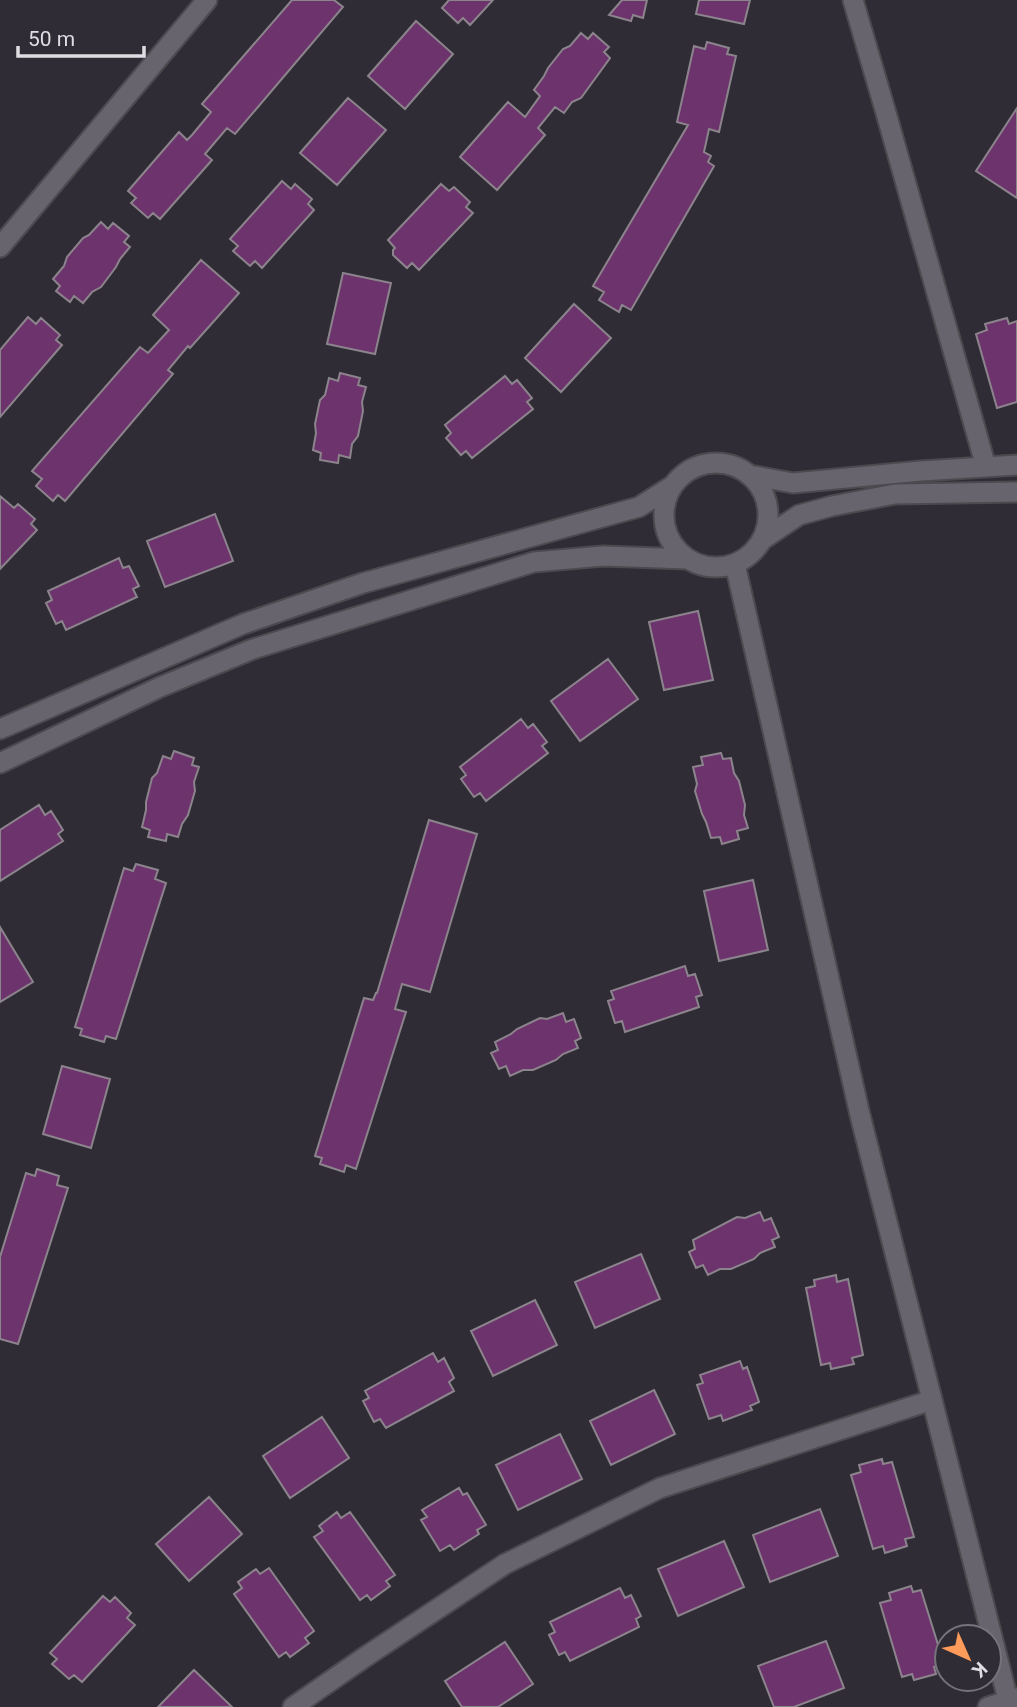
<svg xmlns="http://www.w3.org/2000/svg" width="1017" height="1707" font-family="Roboto,sans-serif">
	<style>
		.building { fill: #6d336c; stroke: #8c848c; stroke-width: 2 }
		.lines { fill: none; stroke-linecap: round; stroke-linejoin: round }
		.minor-casing { stroke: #4c494f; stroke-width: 23 }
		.minor { stroke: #68646d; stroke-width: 19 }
	</style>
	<rect width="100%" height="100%" fill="#302c35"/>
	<path class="building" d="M 292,0 L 334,0 L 343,7 L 235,134 L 227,128 L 205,154 L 212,160 L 160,219 L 153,213 L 148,218 L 131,203 L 136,198 L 128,191 L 179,132 L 187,140 L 192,135 L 211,112 L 202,104 Z
		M 449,0 L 493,0 L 470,25 L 463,18 L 458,23 L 442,8 Z
		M 622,0 L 647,0 L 643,18 L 633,15 L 631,21 L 609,15 Z
		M 699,0 L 750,0 L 744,24 L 696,14 Z
		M 416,21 L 453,54 L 405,109 L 368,76 Z
		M 581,33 L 588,39 L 593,33 L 609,47 L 604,52 L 610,58 L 581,98 L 572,102 L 564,113 L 555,107 L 538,128 L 545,135 L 497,190 L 460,157 L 508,102 L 525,117 L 540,96 L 534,90 L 544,76 L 548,68 L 563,49 L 570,46 Z
		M 707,42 L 729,48 L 727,54 L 736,56 L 719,132 L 709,129 L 704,152 L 711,156 L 708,162 L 714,166 L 631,310 L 622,305 L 619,312 L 599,300 L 604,292 L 593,286 L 688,125 L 677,122 L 694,46 L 705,49 Z
		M 348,98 L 386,130 L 337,185 L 300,153 Z
		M 1017,108 L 1017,198 L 976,171 Z
		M 282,181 L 291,189 L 295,184 L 312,199 L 308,204 L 314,210 L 262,268 L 255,261 L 250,266 L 233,251 L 238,246 L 230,239 Z
		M 441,184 L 449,191 L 454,187 L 470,202 L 466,207 L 473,213 L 419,270 L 412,263 L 407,268 L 393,255 L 393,250 L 395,248 L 388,240 Z
		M 101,222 L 108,229 L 113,223 L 129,236 L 124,242 L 130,247 L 120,259 L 116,267 L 101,287 L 92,292 L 83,303 L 74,296 L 70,302 L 56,291 L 60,286 L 53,279 L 64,266 L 67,257 L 83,238 L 89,235 Z
		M 201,260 L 239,293 L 190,348 L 188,346 L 168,370 L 173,374 L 65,501 L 58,495 L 53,501 L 36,486 L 42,479 L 32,471 L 140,347 L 148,353 L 169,330 L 153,315 Z
		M 343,273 L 391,283 L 375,354 L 327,344 Z
		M 574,304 L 611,338 L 561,392 L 525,358 Z
		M 28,317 L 36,324 L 41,318 L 60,335 L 56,340 L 62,345 L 0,417 L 0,350 Z
		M 1007,318 L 1009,324 L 1017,321 L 1017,402 L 997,408 L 976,334 L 987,330 L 985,324 Z
		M 340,373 L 360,378 L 358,385 L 366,387 L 362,402 L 363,411 L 358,436 L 352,444 L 350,458 L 339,455 L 338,463 L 320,460 L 321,453 L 313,450 L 316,433 L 315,424 L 320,400 L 325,395 L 329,378 L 338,381 Z
		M 505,376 L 512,384 L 517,380 L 532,398 L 527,402 L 533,409 L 472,458 L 466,451 L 461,455 L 446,438 L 451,433 L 445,425 Z
		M 0,496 L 14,508 L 18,504 L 35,519 L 31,524 L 37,530 L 0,569 Z
		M 215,514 L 233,561 L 165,587 L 147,541 Z
		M 119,558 L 123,568 L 129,566 L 139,586 L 133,589 L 137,597 L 66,630 L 62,621 L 56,624 L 46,603 L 52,600 L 48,591 Z
		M 698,611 L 713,680 L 664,690 L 649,622 Z
		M 608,659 L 638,699 L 580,741 L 551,701 Z
		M 521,719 L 528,728 L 533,724 L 547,742 L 542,746 L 548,753 L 486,801 L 480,793 L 474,797 L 461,779 L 466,775 L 460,767 Z
		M 174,751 L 194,758 L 192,765 L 199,767 L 194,782 L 195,791 L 188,815 L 182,824 L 178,837 L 167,834 L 166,841 L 148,837 L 150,830 L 142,827 L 146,810 L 146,802 L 152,778 L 157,773 L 163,756 L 171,759 Z
		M 721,753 L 723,759 L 731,758 L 734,773 L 739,781 L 745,805 L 744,815 L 748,828 L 737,831 L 739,839 L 722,844 L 720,837 L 711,838 L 706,822 L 702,814 L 695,791 L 697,784 L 693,767 L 703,765 L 701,757 Z
		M 39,805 L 45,815 L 51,811 L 63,830 L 58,834 L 63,841 L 0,881 L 0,830 Z
		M 429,820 L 477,834 L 430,992 L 402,984 L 395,1009 L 406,1012 L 356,1169 L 346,1165 L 344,1172 L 320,1164 L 322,1158 L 315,1156 L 364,998 L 373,1000 L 376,993 L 377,993 Z
		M 136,864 L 158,870 L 155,879 L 166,883 L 116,1039 L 106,1036 L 104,1042 L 80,1035 L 82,1029 L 75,1027 L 124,868 L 133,871 Z
		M 753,880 L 768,950 L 719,961 L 704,891 Z
		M 0,927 L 33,982 L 0,1002 Z
		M 685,966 L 688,976 L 695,974 L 702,995 L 696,997 L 699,1007 L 625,1032 L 622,1021 L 615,1023 L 608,1001 L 614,999 L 611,991 Z
		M 563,1013 L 566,1022 L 574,1019 L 581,1038 L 575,1041 L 578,1048 L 563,1054 L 556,1060 L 533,1070 L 523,1070 L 510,1076 L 506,1066 L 499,1069 L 491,1053 L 498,1050 L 495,1042 L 511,1034 L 517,1029 L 540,1018 L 547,1019 Z
		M 62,1066 L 110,1079 L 91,1148 L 43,1134 Z
		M 37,1169 L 59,1176 L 57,1185 L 68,1188 L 18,1344 L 0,1339 L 0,1257 L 26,1173 L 35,1176 Z
		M 760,1212 L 764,1221 L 771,1218 L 779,1237 L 772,1240 L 775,1247 L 760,1253 L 754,1259 L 731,1269 L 720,1269 L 708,1275 L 703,1265 L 696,1268 L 689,1252 L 695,1249 L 693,1240 L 737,1217 L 745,1218 Z
		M 641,1254 L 660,1299 L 595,1328 L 575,1282 Z
		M 836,1275 L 837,1282 L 848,1279 L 863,1355 L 852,1358 L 854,1364 L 831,1369 L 830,1363 L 821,1365 L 806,1288 L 815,1286 L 814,1280 Z
		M 535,1300 L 557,1345 L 493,1376 L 471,1331 Z
		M 433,1353 L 438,1362 L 444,1358 L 454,1378 L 449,1382 L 454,1391 L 386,1428 L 380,1419 L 374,1422 L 363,1401 L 369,1398 L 365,1391 Z
		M 740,1361 L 743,1369 L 747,1367 L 759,1402 L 750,1406 L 752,1410 L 723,1421 L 721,1415 L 709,1419 L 697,1385 L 703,1383 L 700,1375 Z
		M 654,1390 L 675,1434 L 611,1465 L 590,1421 Z
		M 322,1417 L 349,1458 L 290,1498 L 263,1456 Z
		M 560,1434 L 582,1479 L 518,1510 L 496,1465 Z
		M 882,1459 L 883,1464 L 892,1462 L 914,1537 L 905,1539 L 907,1546 L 885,1553 L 883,1546 L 873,1549 L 851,1475 L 861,1472 L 859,1465 Z
		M 459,1488 L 463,1495 L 467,1493 L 486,1525 L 477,1530 L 479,1534 L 454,1550 L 450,1545 L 440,1551 L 421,1520 L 427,1517 L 422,1510 Z
		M 209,1497 L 242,1534 L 189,1581 L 156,1544 Z
		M 820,1509 L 838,1556 L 770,1582 L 753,1535 Z
		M 337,1512 L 341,1518 L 350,1512 L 395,1575 L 386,1581 L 390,1586 L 371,1600 L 367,1595 L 360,1600 L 314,1537 L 323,1531 L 319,1526 Z
		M 724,1541 L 744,1587 L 678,1616 L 658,1569 Z
		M 269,1568 L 314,1631 L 305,1638 L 309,1643 L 290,1657 L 286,1652 L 279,1657 L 234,1594 L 242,1588 L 238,1582 L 256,1569 L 260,1574 Z
		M 911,1586 L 913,1592 L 921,1590 L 944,1664 L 934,1667 L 936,1674 L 914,1680 L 912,1674 L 902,1677 L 880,1603 L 891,1600 L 889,1593 Z
		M 620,1588 L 625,1598 L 631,1595 L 641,1616 L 636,1619 L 639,1627 L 570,1661 L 565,1652 L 559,1655 L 549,1635 L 555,1632 L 550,1622 Z
		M 103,1596 L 110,1602 L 115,1597 L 131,1613 L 127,1618 L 135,1625 L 82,1682 L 74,1675 L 69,1679 L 52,1664 L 57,1659 L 50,1653 Z
		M 826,1641 L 844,1688 L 794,1707 L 774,1707 L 758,1666 Z
		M 505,1642 L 533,1684 L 498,1707 L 462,1707 L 445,1681 Z
		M 194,1670 L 232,1707 L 158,1707 Z"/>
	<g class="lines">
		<defs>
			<path id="minor" d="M 853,0 L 886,113 L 986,467
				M 0,247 L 207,0
				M664 515a52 52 0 1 1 104 0a52 52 0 1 1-104 0Z
				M 749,475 L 793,483 L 921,471 L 1017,465
				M 762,540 L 799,515 L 832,506 L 895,494 L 1017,492
				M 735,564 L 860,1115 L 1008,1700
				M 0,729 L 243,624 L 363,583 L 639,507 L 672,486
				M 0,763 L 160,687 L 253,649 L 534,562 L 603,556 L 687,559
				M 293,1707 L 365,1657 L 505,1564 L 660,1488 L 932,1400
				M 988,1707 L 1017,1698"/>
		</defs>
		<use href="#minor" class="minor-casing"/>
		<use href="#minor" class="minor"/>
	</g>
	<g transform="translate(968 1658) rotate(135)"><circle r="33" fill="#302c35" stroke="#76737a" stroke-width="2"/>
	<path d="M0-5L12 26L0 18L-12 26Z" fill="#ff9b5a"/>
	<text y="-10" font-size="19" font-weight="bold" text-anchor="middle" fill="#dfdde2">K</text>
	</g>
	<path d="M18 46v10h126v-10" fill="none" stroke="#dfdde2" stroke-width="3.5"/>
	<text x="28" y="46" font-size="21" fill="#dfdde2" stroke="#302c35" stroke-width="5" paint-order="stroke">50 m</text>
</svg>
